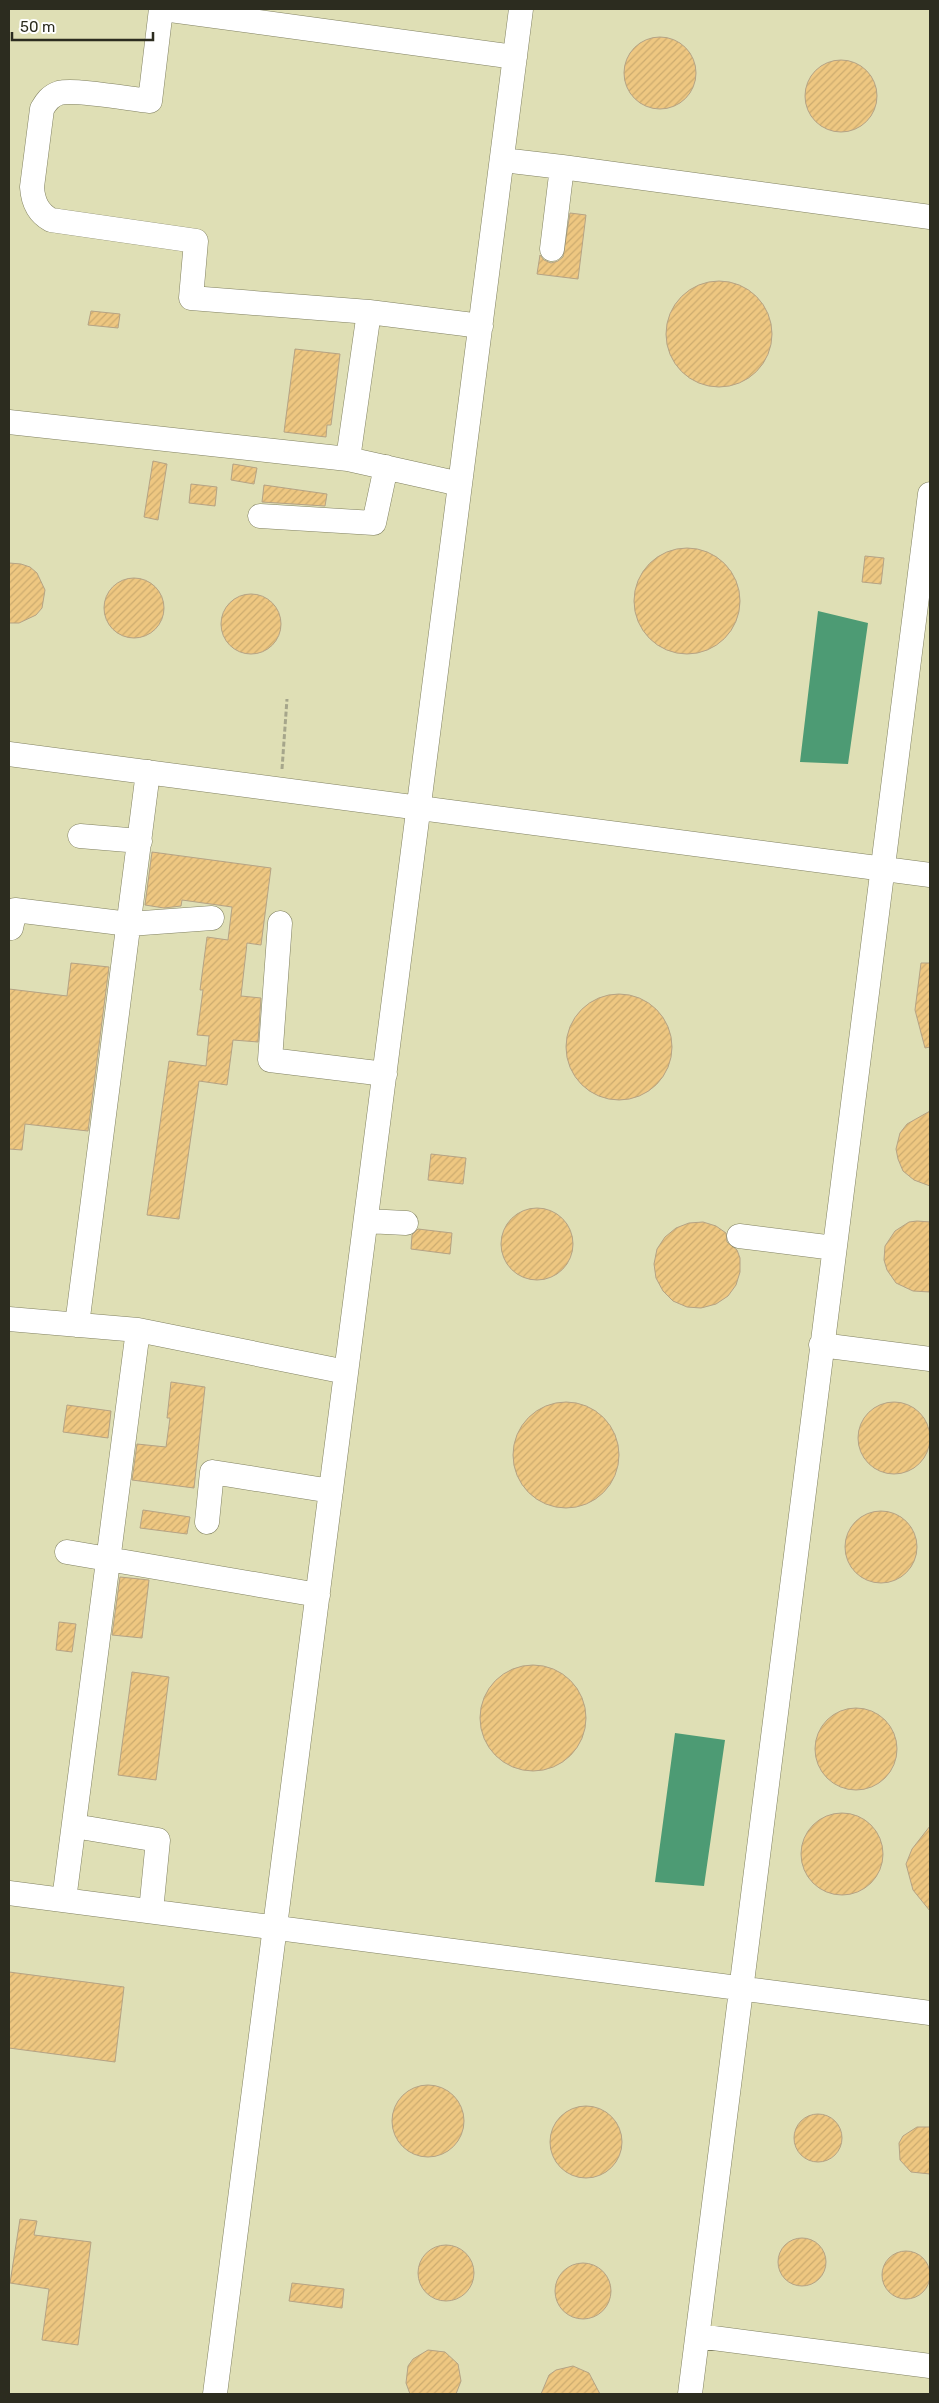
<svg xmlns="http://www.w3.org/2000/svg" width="939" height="2403" font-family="Rubik,sans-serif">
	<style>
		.built { fill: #dfdfb5 }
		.water { fill: #4d9b74 }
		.building { fill: url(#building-hatch); stroke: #b5a385 }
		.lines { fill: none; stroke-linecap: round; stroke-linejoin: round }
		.minor-casing { stroke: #818161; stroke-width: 25 }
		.path { stroke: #a6a68b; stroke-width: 3; stroke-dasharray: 5 2.5; stroke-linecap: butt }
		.minor { stroke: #fff; stroke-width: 24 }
	</style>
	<defs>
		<pattern id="building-hatch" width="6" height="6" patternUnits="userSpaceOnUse" patternTransform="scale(1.25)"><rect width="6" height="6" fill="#eec781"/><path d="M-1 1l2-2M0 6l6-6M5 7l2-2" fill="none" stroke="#ccab6f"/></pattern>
	</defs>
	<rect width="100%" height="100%" fill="#e9e9c6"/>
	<path class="built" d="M 9,9 L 930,9 L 930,2394 L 9,2394 Z"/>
	<path class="water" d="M 818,611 L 868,623 L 848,764 L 800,762 Z
		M 675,1733 L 725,1740 L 704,1886 L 655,1882 Z"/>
	<path class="building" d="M624 73a36 36 0 1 1 72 0a36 36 0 1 1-72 0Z
		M805 96a36 36 0 1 1 72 0a36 36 0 1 1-72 0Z
		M 570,213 L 586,215 L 578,279 L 537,274 L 540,255 L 544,260 L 551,263 L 558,261 L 563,257 Z
		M666 334a53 53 0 1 1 106 0a53 53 0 1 1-106 0Z
		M 91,311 L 120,314 L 118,328 L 88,325 Z
		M 295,349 L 340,354 L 331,425 L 327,425 L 326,437 L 284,432 Z
		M 153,461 L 167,464 L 158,520 L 144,517 Z
		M 233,464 L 257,468 L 254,484 L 231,480 Z
		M 191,484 L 217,487 L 215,506 L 189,503 Z
		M 264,485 L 327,494 L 325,506 L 262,502 Z
		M634 601a53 53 0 1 1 106 0a53 53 0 1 1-106 0Z
		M 865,556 L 884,558 L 881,584 L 862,582 Z
		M 9,563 L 21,564 L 30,567 L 37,573 L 45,590 L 42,608 L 36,615 L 19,623 L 9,623 Z
		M104 608a30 30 0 1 1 60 0a30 30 0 1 1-60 0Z
		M221 624a30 30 0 1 1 60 0a30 30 0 1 1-60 0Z
		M 152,852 L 271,868 L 261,945 L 247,943 L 241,996 L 261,998 L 258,1042 L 233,1040 L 227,1085 L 199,1081 L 179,1219 L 147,1215 L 169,1061 L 206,1066 L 209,1036 L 197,1035 L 203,990 L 200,990 L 207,937 L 228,940 L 232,907 L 182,900 L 181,906 L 164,908 L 145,905 Z
		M 71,963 L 109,967 L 88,1131 L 25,1124 L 22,1150 L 9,1149 L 9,989 L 67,996 Z
		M 921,963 L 930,963 L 930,1047 L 925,1048 L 915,1010 Z
		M566 1047a53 53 0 1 1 106 0a53 53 0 1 1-106 0Z
		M 930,1111 L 930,1186 L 914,1180 L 903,1171 L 898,1159 L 896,1149 L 900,1133 L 907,1124 Z
		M 431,1154 L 466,1158 L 463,1184 L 428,1180 Z
		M501 1244a36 36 0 1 1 72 0a36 36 0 1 1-72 0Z
		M 917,1221 L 930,1222 L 930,1292 L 913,1291 L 896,1283 L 887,1270 L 884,1260 L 885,1246 L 895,1231 L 909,1222 Z
		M 703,1222 L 716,1226 L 726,1233 L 727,1242 L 737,1250 L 740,1258 L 740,1272 L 736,1285 L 728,1296 L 716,1304 L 701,1308 L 687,1307 L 673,1301 L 663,1291 L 656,1278 L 654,1264 L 657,1249 L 665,1237 L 676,1228 L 689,1223 Z
		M 418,1229 L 452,1233 L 450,1254 L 411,1249 L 412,1235 Z
		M 171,1382 L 205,1387 L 194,1488 L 132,1480 L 137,1444 L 166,1447 L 170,1418 L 167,1418 Z
		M513 1455a53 53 0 1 1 106 0a53 53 0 1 1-106 0Z
		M858 1438a36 36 0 1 1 72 0a36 36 0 1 1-72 0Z
		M 67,1405 L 111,1411 L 108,1438 L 63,1432 Z
		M 143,1510 L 190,1517 L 187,1534 L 140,1528 Z
		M845 1547a36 36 0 1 1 72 0a36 36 0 1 1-72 0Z
		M 120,1577 L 149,1580 L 142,1638 L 112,1635 Z
		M 59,1622 L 76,1624 L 72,1652 L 56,1650 Z
		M480 1718a53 53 0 1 1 106 0a53 53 0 1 1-106 0Z
		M 132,1672 L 169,1677 L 156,1780 L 118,1775 Z
		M815 1749a41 41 0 1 1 82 0a41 41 0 1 1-82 0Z
		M801 1854a41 41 0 1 1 82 0a41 41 0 1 1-82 0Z
		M 930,1826 L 930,1911 L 913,1890 L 906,1864 L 912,1849 Z
		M 9,1972 L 124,1987 L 115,2062 L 9,2048 Z
		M392 2121a36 36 0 1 1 72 0a36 36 0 1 1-72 0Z
		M550 2142a36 36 0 1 1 72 0a36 36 0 1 1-72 0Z
		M794 2138a24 24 0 1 1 48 0a24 24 0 1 1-48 0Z
		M 917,2127 L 930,2127 L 930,2174 L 911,2172 L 900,2160 L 899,2143 L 903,2136 Z
		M 20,2219 L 37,2221 L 34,2235 L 91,2242 L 78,2345 L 42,2340 L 49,2289 L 10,2283 Z
		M778 2262a24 24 0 1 1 48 0a24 24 0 1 1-48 0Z
		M418 2273a28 28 0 1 1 56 0a28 28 0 1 1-56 0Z
		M882 2275a24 24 0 1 1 48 0a24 24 0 1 1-48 0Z
		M555 2291a28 28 0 1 1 56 0a28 28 0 1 1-56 0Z
		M 292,2283 L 344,2289 L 342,2308 L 289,2301 Z
		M 428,2350 L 445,2352 L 458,2364 L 461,2381 L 456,2394 L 410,2394 L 406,2383 L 408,2366 L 413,2359 Z
		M 573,2366 L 589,2373 L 600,2394 L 541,2394 L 549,2375 L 556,2370 Z"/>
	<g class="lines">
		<defs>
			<path id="minor" d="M 161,9 L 150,101 C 130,99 75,89 59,93 C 50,96 46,102 42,109 L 32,187 C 33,202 38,213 51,220 L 196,241 L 191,298 L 369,312
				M 163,9 L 515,57
				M 502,160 L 562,167 L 552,249
				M 562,167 L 930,217
				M 9,422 L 348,459
				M 460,484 L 348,459 L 369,312 L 481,326
				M 260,516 L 374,523 L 386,467
				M 9,754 L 930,875
				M 80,836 L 140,841
				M 280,923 L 270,1060 L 385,1074
				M 9,927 L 11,928 L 15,910 L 129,924 L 212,918
				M 366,1221 L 406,1223
				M 739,1236 L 834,1248
				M 9,1319 L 138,1330 L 64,1900
				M 77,1325 L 148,772
				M 138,1330 L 346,1372
				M 821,1345 L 930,1359
				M 207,1522 L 212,1472 L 331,1491
				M 67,1552 L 318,1595
				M 74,1826 L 158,1840 L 151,1911
				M 9,1893 L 930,2013
				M 698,2336 L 930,2366
				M 215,2394 L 521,9
				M 690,2394 L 930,494"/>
		</defs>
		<use href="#minor" class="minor-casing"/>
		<path class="path" d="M 282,769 L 287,699"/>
		<use href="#minor" class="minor"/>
	</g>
	<rect width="939" height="2403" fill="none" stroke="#2c2c1f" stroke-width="20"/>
	<path d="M12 32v8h141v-8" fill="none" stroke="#2c2c1f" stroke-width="2.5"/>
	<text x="20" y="32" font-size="15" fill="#2c2c1f" stroke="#ffffff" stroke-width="4" paint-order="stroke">50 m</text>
</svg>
